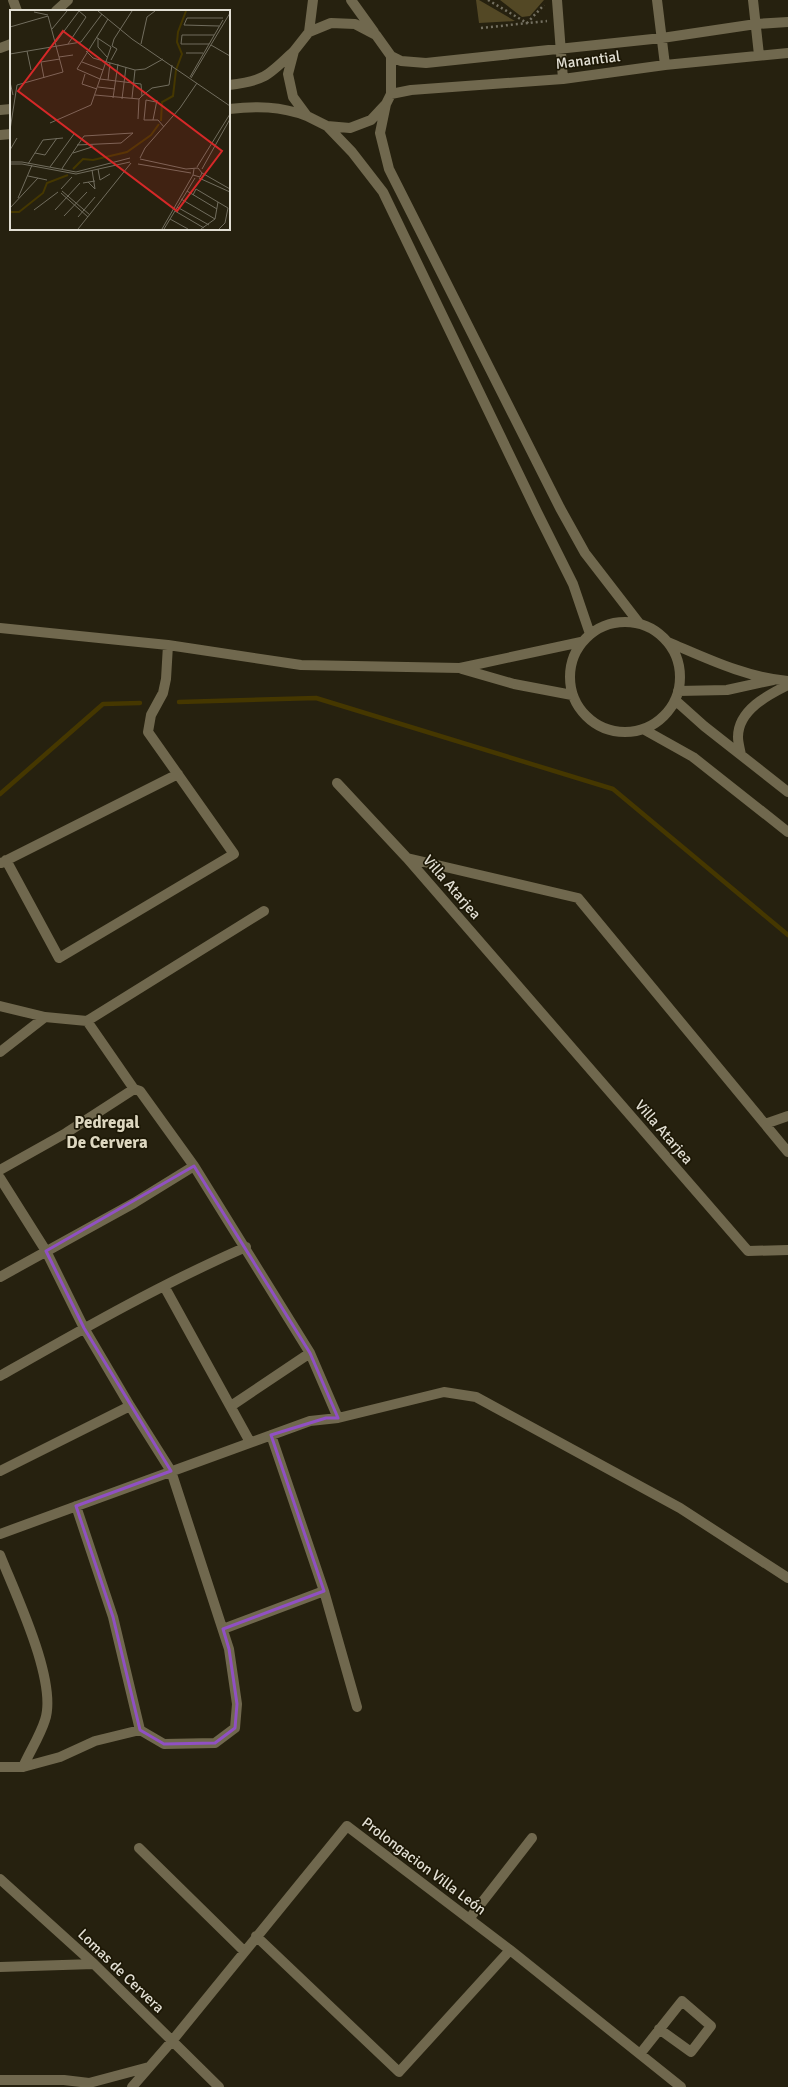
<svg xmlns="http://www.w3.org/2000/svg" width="788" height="2087" font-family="Signika,sans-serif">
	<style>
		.green { fill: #534825 }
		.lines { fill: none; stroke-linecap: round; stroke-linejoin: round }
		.stream { stroke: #453700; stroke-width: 4.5 }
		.path { stroke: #747061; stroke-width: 2.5; stroke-dasharray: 2 3; stroke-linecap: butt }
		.minor { stroke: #70684e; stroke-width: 10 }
		.marked { fill: none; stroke: #9050c3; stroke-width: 3; stroke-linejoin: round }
		.labels { text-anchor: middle; stroke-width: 3.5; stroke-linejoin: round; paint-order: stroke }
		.street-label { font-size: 15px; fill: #e2dfd4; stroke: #1d1806 }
		.quarter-label { font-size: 17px; font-weight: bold; fill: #ddd7c0; stroke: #1d1806 }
		.inset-river { fill: none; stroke: #453700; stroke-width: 2 }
		.inset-road { fill: none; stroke: #716d5e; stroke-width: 1 }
		.view { fill: #d62828; fill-opacity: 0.15; stroke: #d62828; stroke-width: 2 }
		.inset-edge { fill: none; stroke: #e2dfd4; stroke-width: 2 }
	</style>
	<rect width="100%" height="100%" fill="#26210f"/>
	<path class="green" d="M 476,0 L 479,0 L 515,21 L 479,23 Z
		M 500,0 L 544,0 L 530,16 L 522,17 Z"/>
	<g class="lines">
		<path class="stream" d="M 179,702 L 316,698 L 613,789 L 788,935
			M 0,794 L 103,704 L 140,703"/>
		<path class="path" d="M 488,0 L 527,23 L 544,5
			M 481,28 L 547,21"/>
		<path class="minor" d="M 13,0 L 17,11
			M 351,0 L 374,32
			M 557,0 L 563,79
			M 657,0 L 665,65
			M 753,0 L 759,55
			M 56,11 L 68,0
			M 309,32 L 313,0
			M 0,48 L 11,44
			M 391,56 L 401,61 L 426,63 L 662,38 L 756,24 L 788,22
			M 229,85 C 265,81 269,75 294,51
			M 391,94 L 411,90 L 563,79 L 665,65 L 788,53
			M 386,104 L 380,133 L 389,169 L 560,508 L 585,553 L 639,623
			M 229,109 C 257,106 280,106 307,116
			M 0,110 L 11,109
			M 327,126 L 350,128 L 371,120 L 386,104 L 391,94 L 391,56 L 376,35 L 355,24 L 331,23 L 309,32 L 294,51 L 288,74 L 293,97 L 307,116 L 327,126 L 352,152 L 383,192 L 537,512 L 573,584 L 590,634
			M 0,135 L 11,134
			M570 677a55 55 0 1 1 110 0a55 55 0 1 1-110 0Z
			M 0,628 L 168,645 L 301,665 L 460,668 L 581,642
			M 668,642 C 706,658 747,678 788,681
			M 462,669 L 514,684 L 572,695
			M 678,691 L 727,690 L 773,680
			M 675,700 L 704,726 L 788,792
			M 643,729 L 693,757 L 788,832
			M 741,755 C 740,749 738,743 738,737 C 738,710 768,695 788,685
			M 337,783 L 407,858
			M 6,860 L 59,958 L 234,854 L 148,732 L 151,715 L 163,693 L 166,679 L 168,645
			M 1,863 L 178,774
			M 0,1006 L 45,1017
			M 87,1021 L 134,1089 L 140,1091 L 194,1166 L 310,1353 L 338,1418
			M 0,1052 L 45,1017 L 87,1021 L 264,911
			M 765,1124 L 788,1116
			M 788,1152 L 578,898 L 407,858 L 748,1251 L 788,1250
			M 0,1170 L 66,1133 L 134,1089
			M 0,1178 L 46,1251 L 84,1328 L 130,1406 L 171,1471 L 229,1649 L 237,1704 L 235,1728 L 215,1743 L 164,1744 L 140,1730 L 95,1741 L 60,1757 L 23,1767 L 0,1767
			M 0,1277 L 134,1203 L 194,1166
			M 164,1286 L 250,1442
			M 0,1376 C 81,1330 161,1284 246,1247
			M 231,1406 L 310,1353
			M 0,1471 L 130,1406
			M 76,1506 L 113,1617 L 140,1730
			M 0,1534 L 310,1421 L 338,1418 L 444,1392 L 476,1397 L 680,1508 L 788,1578
			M 0,1555 C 15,1593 58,1682 45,1720 C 40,1736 30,1751 23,1767
			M 324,1591 L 357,1707
			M 223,1629 L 324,1591 L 271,1435
			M 139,1848 L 244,1951
			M 0,1879 L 94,1964 L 219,2087
			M 469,1919 L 532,1838
			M 256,1936 L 399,2072 L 510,1950
			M 0,1967 L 94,1964
			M 640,2054 L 682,2001 L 711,2026 L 691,2052 L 659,2029
			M 0,2080 L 64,2080 L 89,2083 L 149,2067
			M 132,2087 L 172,2041 L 347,1826 L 510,1950 L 681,2087"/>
	</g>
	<path class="marked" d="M 194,1166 L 310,1353 L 338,1418 L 326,1418 L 271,1435 L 324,1591 L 223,1629 L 229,1649 L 237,1704 L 235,1728 L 215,1743 L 164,1744 L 140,1730 L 113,1617 L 76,1506 L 171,1471 L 84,1328 L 46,1251 Z"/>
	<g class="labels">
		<g class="street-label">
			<text transform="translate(588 60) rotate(-7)" y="5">Manantial</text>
			<text transform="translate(452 887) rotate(49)" y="5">Villa Atarjea</text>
			<text transform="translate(664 1132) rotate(49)" y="5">Villa Atarjea</text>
			<text transform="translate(424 1866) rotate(37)" y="5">Prolongacion Villa León</text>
			<text transform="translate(121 1971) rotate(44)" y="5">Lomas de Cervera</text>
		</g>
		<g class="quarter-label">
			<text x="107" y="1128">Pedregal<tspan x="107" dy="20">De Cervera</tspan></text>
		</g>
	</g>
	<g transform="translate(10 10)">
		<rect width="220" height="220" fill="#26210f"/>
		<path class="inset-river" d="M 151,111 L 152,92 L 163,86 L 166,60 L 172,44 L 167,32 L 168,22 L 176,1M 63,159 L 73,149 L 83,150 L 117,142 L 141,125 L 149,114M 0,202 L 9,202 L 33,183 L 37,173 L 58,165"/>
		<path class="inset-road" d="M 88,1 L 122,29 L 220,96M 24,2 L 38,5M 98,9 L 67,59 L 90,69 L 131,74 L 132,86 L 129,89 L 128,109M 209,16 L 174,15 L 177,8 L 213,8M 0,17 L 38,6M 42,19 L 57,1M 88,28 L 88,37 L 97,47M 46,32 L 69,1M 58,34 L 76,7 L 69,1M 131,34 L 137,7 L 145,1M 199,34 L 171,34 L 172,25 L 204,25M 201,35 L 220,46M 17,41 L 21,60M 76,41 L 83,48 L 125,60 L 135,59 L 153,49M 176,43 L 193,43M 0,44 L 71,32 L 92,4M 49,47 L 63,45M 101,50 L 107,39 L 102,36 L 104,29 L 122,1M 72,52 L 93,60M 75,64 L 72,74 L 87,79M 180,67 L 213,10M 34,68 L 31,52 L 50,49M 181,68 L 220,3M 98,70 L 100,53M 0,72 L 3,85M 88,77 L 105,79M 85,85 L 129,89M 132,86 L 142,78 L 159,75 L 162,55M 103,88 L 108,54M 122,88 L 125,60M 112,89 L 116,57M 146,92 L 136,90 L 134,110 L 148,110 L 154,117M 143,110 L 147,90M 40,113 L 81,95 L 101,37 L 86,27M 0,120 L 7,75 L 53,62 L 38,6M 0,140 L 7,128M 25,143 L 35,145 L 47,128M 63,143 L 82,137 L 82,135M 130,148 L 135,138 L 170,98 L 187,73M 130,149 L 176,159 L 188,158 L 192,163 L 190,167 L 183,165 L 184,159M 0,152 L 12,152 L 66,162 L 120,148M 0,154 L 12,154 L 66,164 L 120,152M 18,154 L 33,130 L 53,128M 128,154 L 181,163M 40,157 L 64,124M 187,157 L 220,104M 52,159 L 53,157 L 74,126 L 123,123 L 111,133 L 67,135M 88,159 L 90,170 L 100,164M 192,159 L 220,109M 192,163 L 220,179M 18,166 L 37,170M 189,168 L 220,182M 78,172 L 85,179 L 82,160M 73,173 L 85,171M 51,179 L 62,167M 52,181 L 80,205M 177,181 L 207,199M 51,183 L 78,207M 183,185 L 186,179 L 218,198 L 215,213 L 209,219M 8,188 L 22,155M 171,189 L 205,209M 167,197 L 199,215M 0,198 L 28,168M 24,200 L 48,182M 45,200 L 70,173M 165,201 L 194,218M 54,206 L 77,182M 68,207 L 85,187M 160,209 L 178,219M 68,219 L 121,153M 152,219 L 183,165M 154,219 L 185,168M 191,219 L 205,209 L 208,192"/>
		<path class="view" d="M 53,21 L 212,141 L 167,201 L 8,81 Z"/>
		<rect width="220" height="220" class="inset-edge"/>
	</g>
</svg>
